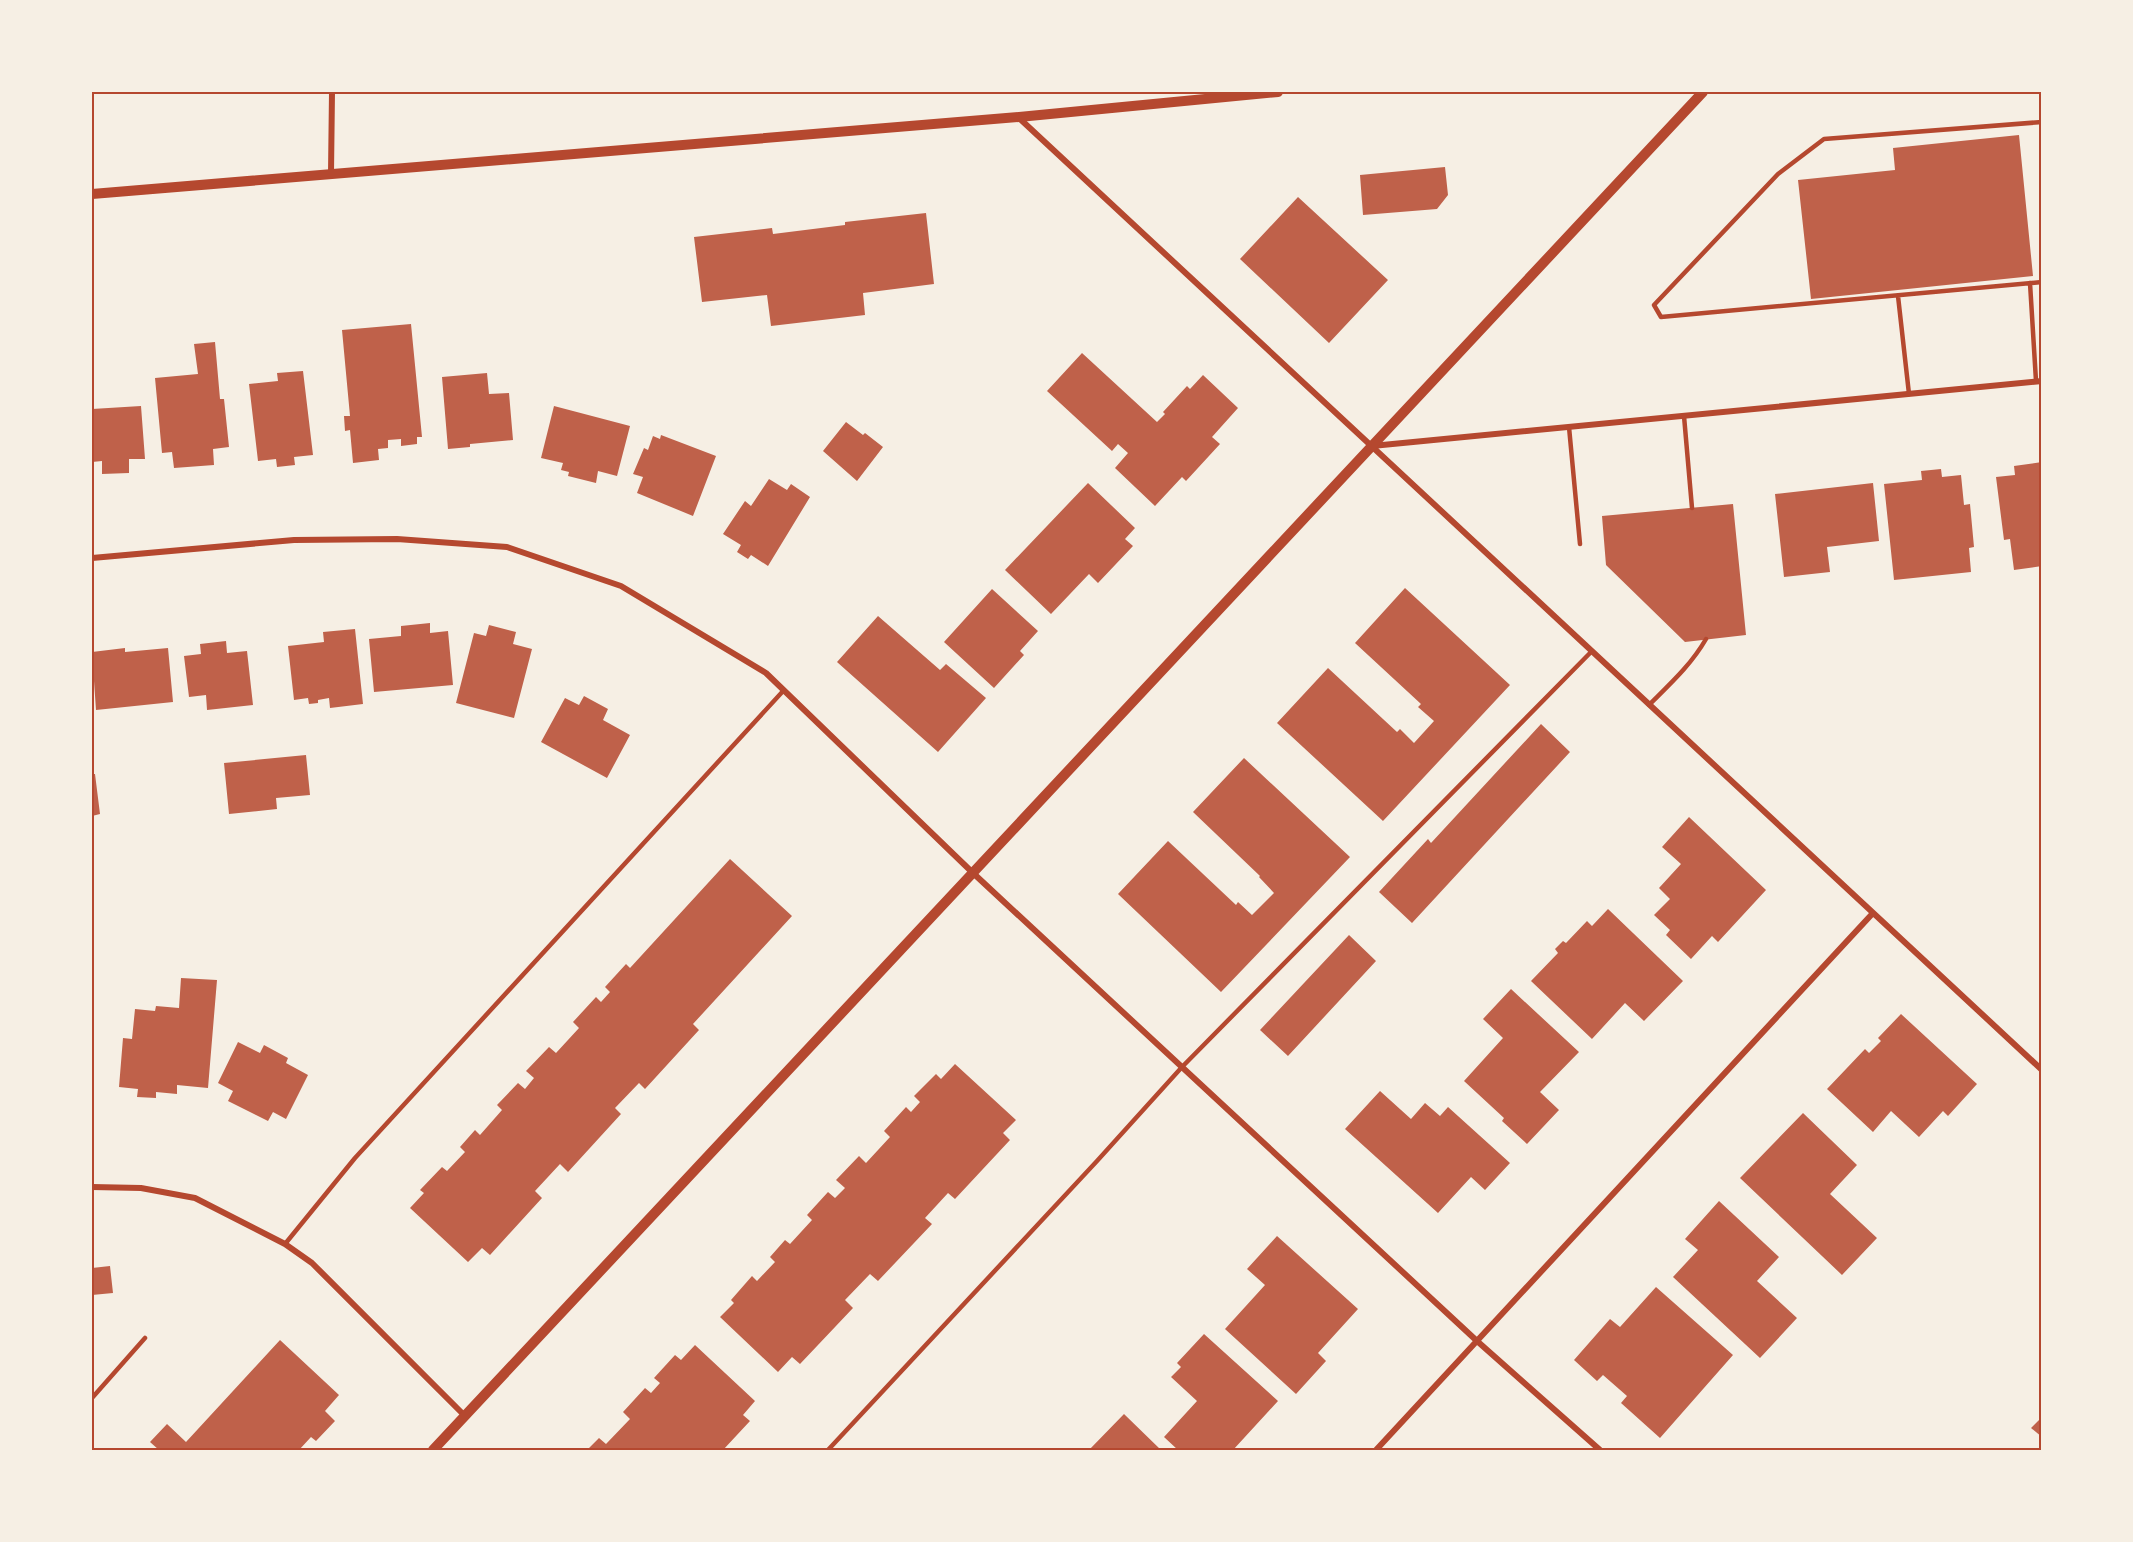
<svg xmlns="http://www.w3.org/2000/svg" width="2133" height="1542" font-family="Merriweather,serif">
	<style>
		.building { fill: #bf614a }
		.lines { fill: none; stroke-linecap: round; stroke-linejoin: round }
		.service { stroke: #b5482f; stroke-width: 4.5 }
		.minor { stroke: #b5482f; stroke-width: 6 }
		.tertiary { stroke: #b5482f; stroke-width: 10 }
		.neatline { fill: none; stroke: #b5482f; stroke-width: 2 }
	</style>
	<rect width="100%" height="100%" fill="#f6efe4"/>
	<path class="building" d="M 2019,135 L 2033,276 L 1811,299 L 1798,180 L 1895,170 L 1893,148 Z
		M 1445,167 L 1448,195 L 1437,209 L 1363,215 L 1360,175 Z
		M 1298,197 L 1388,280 L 1329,343 L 1240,259 Z
		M 926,213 L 934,284 L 863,293 L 865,315 L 771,326 L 767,295 L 702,302 L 694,237 L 772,228 L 773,234 L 845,225 L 845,222 Z
		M 411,324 L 422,437 L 417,437 L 417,444 L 401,446 L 401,439 L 388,440 L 388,448 L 378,449 L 379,460 L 353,463 L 350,430 L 345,431 L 344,416 L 350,416 L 342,330 Z
		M 215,342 L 220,399 L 224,399 L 229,447 L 213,449 L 214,465 L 174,468 L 172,452 L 162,453 L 155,378 L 198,374 L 194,344 Z
		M 1082,353 L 1157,422 L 1165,414 L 1163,412 L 1187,386 L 1190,389 L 1203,375 L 1238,408 L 1212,437 L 1220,444 L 1186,481 L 1182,477 L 1155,506 L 1115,468 L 1128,453 L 1118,444 L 1112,451 L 1047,391 Z
		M 303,371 L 313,455 L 294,457 L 295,465 L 277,467 L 276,459 L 258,461 L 249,384 L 278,381 L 277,373 Z
		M 487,373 L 489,394 L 509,393 L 513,440 L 470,444 L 470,447 L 448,449 L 442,377 Z
		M 141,406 L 145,459 L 129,459 L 129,473 L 102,474 L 102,461 L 92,462 L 92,409 Z
		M 554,406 L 630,426 L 617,476 L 598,471 L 596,483 L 568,476 L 569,472 L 561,470 L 563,463 L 541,458 Z
		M 846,422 L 863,435 L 865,433 L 883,447 L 857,481 L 823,451 Z
		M 661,435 L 716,456 L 693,516 L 637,493 L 643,477 L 633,474 L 644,448 L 648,450 L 653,436 L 660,439 Z
		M 2042,462 L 2042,566 L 2014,570 L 2010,539 L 2004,540 L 1996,477 L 2015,475 L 2014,466 Z
		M 1941,469 L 1942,477 L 1961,475 L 1964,505 L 1970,504 L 1974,547 L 1969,548 L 1971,572 L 1894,580 L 1884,484 L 1922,480 L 1921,471 Z
		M 769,479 L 787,490 L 791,484 L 810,497 L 768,566 L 751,555 L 748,559 L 737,552 L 741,545 L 723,534 L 745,501 L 751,506 Z
		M 1088,483 L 1135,528 L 1125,539 L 1133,546 L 1098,583 L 1089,574 L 1051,614 L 1005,570 Z
		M 1873,483 L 1879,541 L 1827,547 L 1830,572 L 1784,577 L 1775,494 Z
		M 1733,504 L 1746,635 L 1685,642 L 1606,565 L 1602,516 Z
		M 1405,588 L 1510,685 L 1383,821 L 1277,723 L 1328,668 L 1397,732 L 1400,729 L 1414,743 L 1434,721 L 1418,707 L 1421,704 L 1355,643 Z
		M 992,589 L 1038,631 L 1020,651 L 1024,655 L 994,688 L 944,642 Z
		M 878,616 L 940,670 L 946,664 L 986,698 L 938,752 L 837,662 Z
		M 430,623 L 430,633 L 448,631 L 453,685 L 374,692 L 369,639 L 401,636 L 401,626 Z
		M 489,625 L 516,632 L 513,644 L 532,649 L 514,718 L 456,703 L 474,633 L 486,636 Z
		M 355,629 L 363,704 L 330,708 L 329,698 L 318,700 L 318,703 L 309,704 L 308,698 L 294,700 L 288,646 L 324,642 L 323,632 Z
		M 226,641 L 227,653 L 247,651 L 253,705 L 207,710 L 206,695 L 189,697 L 184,656 L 201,654 L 200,644 Z
		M 125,648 L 125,652 L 168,648 L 173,702 L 96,710 L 92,652 Z
		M 584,696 L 608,709 L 603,720 L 630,735 L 607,778 L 541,742 L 565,698 L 579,705 Z
		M 1541,724 L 1570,752 L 1412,923 L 1379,892 L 1428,839 L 1431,843 Z
		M 306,755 L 310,795 L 276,798 L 277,809 L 229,814 L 224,763 Z
		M 1244,758 L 1350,857 L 1221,992 L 1118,894 L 1168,841 L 1236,905 L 1238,902 L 1252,915 L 1274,893 L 1259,877 L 1260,876 L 1193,812 Z
		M 92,774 L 95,774 L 100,814 L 92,816 Z
		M 1689,817 L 1766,890 L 1718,942 L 1712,936 L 1691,959 L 1666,935 L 1670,930 L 1654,915 L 1670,899 L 1659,888 L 1681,864 L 1662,847 Z
		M 730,859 L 792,916 L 693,1024 L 699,1030 L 645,1089 L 639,1083 L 615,1108 L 621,1114 L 568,1172 L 560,1164 L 535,1191 L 542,1198 L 490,1255 L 482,1248 L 468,1262 L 410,1208 L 424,1193 L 420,1190 L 442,1167 L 447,1171 L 465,1152 L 460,1147 L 475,1130 L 480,1135 L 502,1110 L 497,1105 L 518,1083 L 525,1089 L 534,1078 L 526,1071 L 549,1047 L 556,1053 L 579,1028 L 573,1022 L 596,997 L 601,1002 L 610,992 L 605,987 L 626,964 L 630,968 Z
		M 1608,909 L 1683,981 L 1644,1021 L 1625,1003 L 1592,1039 L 1531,981 L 1558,953 L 1555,949 L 1563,941 L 1566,943 L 1587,921 L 1592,926 Z
		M 1349,935 L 1376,961 L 1288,1056 L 1260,1030 Z
		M 181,978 L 217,980 L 208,1088 L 177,1085 L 177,1094 L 156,1092 L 156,1098 L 137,1097 L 138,1089 L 119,1087 L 123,1038 L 132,1039 L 135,1009 L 155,1011 L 156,1006 L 179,1008 Z
		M 1511,989 L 1579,1052 L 1540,1092 L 1559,1110 L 1527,1144 L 1502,1121 L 1504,1118 L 1464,1081 L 1503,1038 L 1483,1019 Z
		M 1901,1014 L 1977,1084 L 1948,1116 L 1943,1111 L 1919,1137 L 1891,1111 L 1873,1132 L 1827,1089 L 1865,1049 L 1869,1053 L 1881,1041 L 1878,1038 Z
		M 238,1042 L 260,1053 L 264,1045 L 288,1058 L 286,1063 L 308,1075 L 286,1119 L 273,1112 L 268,1121 L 228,1101 L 233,1091 L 218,1083 Z
		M 955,1064 L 1016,1120 L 1003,1133 L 1010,1140 L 955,1199 L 948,1193 L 925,1218 L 932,1224 L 878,1281 L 870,1274 L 845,1300 L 853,1308 L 800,1364 L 792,1357 L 778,1372 L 720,1317 L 734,1303 L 731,1300 L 752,1276 L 757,1281 L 775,1262 L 770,1257 L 785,1240 L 790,1244 L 812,1220 L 807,1215 L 828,1192 L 835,1198 L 845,1188 L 836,1180 L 859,1156 L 866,1163 L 890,1137 L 884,1131 L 906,1107 L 911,1112 L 920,1102 L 914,1096 L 936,1074 L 941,1079 Z
		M 1380,1091 L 1411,1119 L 1425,1103 L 1440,1116 L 1448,1107 L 1510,1163 L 1485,1190 L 1471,1177 L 1438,1213 L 1345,1129 Z
		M 1803,1113 L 1857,1165 L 1830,1194 L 1877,1238 L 1842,1275 L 1740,1178 Z
		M 1719,1201 L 1779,1257 L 1757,1281 L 1797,1318 L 1760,1358 L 1673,1277 L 1698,1250 L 1685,1239 Z
		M 1277,1236 L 1358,1309 L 1318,1353 L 1326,1361 L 1296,1394 L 1225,1329 L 1265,1285 L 1247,1269 Z
		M 110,1266 L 113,1293 L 92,1295 L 92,1268 Z
		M 1656,1287 L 1733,1355 L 1660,1438 L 1621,1403 L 1627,1396 L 1603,1375 L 1597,1381 L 1574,1360 L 1610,1319 L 1620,1327 Z
		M 1204,1334 L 1278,1401 L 1233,1450 L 1178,1450 L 1164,1437 L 1197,1401 L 1171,1377 L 1181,1367 L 1177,1363 Z
		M 280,1340 L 339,1395 L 325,1411 L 335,1421 L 316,1441 L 311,1437 L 299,1450 L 159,1450 L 150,1442 L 167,1424 L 186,1442 Z
		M 695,1345 L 755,1401 L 743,1415 L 750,1421 L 723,1450 L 587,1450 L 599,1438 L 606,1444 L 630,1419 L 623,1412 L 645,1388 L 651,1393 L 660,1383 L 654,1378 L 675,1355 L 681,1360 Z
		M 1124,1414 L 1161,1450 L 1089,1450 Z
		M 2042,1417 L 2042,1437 L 2031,1428 Z"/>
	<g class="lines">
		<path class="service" d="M 2042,122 L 1824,139 L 1778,174 L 1654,305 L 1661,317 L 2042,282
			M 2030,283 L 2036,381
			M 1898,296 L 1909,394
			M 1684,416 L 1692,508
			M 1569,427 L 1580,544
			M 1649,705 C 1670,684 1691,665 1706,639
			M 285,1244 L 355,1158 L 784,690
			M 92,1398 L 145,1338
			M 828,1450 L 1097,1161 L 1182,1067 L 1592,651"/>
		<path class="minor" d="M 1019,118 L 2042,1070
			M 331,173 L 332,92
			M 1372,446 L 2042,381
			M 92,558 L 294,540 L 397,539 L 507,547 L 621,586 L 766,673 L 973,873 L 1477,1341 L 1600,1450
			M 92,1187 L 141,1188 L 195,1198 L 285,1244 L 312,1263 L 465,1416
			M 1376,1450 L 1873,913"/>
		<path class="tertiary" d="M 92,194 L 1019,117 L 1278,92
			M 433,1450 L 1703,92"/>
	</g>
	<rect width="2133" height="1542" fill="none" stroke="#f6efe4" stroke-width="186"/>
	<rect x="93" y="93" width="1947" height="1356" class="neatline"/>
</svg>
